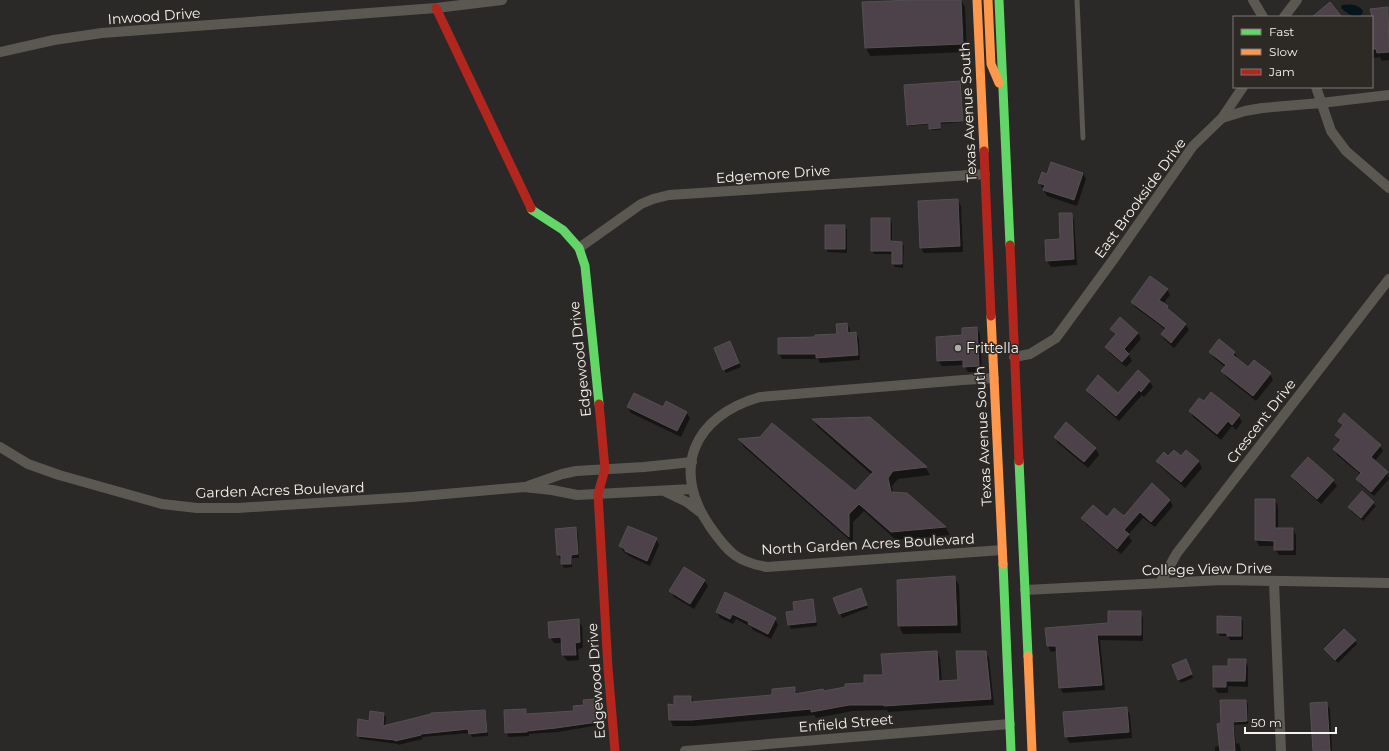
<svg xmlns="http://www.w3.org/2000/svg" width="1389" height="751" font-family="Montserrat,sans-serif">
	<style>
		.water { fill: #04161c }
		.shadow { fill: #0007 }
		.building { fill: #4d4249; stroke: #535150 }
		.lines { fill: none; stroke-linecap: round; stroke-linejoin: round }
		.lane { stroke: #5b5851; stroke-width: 5 }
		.street { stroke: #5b5851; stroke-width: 10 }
		.fast { stroke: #63d668; stroke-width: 9 }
		.slow { stroke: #ff974d; stroke-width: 9 }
		.jam { stroke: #b3261e; stroke-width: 9 }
		.poi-dot { fill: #aeacaa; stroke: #2d2925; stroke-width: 1.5 }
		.labels { text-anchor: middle; stroke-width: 3; stroke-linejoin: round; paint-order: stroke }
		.street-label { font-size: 14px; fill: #f5f2f0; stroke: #2d2925 }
		.poi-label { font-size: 14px; fill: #f5f2f0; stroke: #2d2925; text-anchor: start }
	</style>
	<rect width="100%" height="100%" fill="#2b2927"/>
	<path class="water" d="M 1342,5 C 1350,4 1358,4 1363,11 L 1362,14 L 1358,17 C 1353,17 1345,12 1341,8 Z"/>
	<path class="shadow" d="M 938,0 L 961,0 L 965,7 L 967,52 L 870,56 L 866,48 Z
		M 1388,8 L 1389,11 L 1389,60 L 1382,61 L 1380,57 L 1372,58 L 1372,23 Z
		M 960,83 L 963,122 L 940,124 L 940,130 L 931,130 L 930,124 L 909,126 L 908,124 Z
		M 1083,173 L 1086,179 L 1077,206 L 1047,196 L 1039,182 L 1048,175 Z
		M 958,200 L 961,206 L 963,252 L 924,253 L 920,247 Z
		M 1071,214 L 1074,220 L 1077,265 L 1051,267 L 1047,261 L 1046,241 L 1061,240 Z
		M 890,219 L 892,223 L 892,242 L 902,243 L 904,246 L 903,268 L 895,267 L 893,264 L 893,254 L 874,254 L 872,250 Z
		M 845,226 L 847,230 L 847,253 L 828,252 L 826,249 Z
		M 1167,289 L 1170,295 L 1163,304 L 1167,307 L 1171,312 L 1186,325 L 1189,330 L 1174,348 L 1165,340 L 1162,335 L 1166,330 L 1135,307 L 1132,302 Z
		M 1120,318 L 1138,333 L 1141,339 L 1128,354 L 1132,361 L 1126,367 L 1110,353 L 1106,347 L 1116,336 L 1111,329 Z
		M 847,324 L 850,329 L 850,334 L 856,333 L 859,339 L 860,360 L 820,363 L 818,359 L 782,359 L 779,354 L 816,338 L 838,335 Z
		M 977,328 L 980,334 L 982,372 L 968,372 L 964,365 L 942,366 L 938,361 L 963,336 Z
		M 1219,340 L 1235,353 L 1238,359 L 1237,359 L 1248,368 L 1270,374 L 1273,380 L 1256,401 L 1226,377 L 1222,371 L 1225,367 L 1214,358 L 1210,352 Z
		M 730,342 L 741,367 L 726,373 L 724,369 Z
		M 1138,371 L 1150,382 L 1153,387 L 1144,397 L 1142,395 L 1119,421 L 1090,395 L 1087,390 L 1118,394 Z
		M 1204,402 L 1239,416 L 1242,422 L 1236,430 L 1232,426 L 1221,440 L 1193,417 L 1190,411 Z
		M 628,407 L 664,408 L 686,412 L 690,418 L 681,437 L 631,413 Z
		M 869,418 L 926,468 L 930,475 L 898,479 L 892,486 L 893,493 L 907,494 L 946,528 L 950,535 L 896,540 L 864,511 L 853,522 L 853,543 L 744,447 L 739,440 L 855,493 L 872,475 L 818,427 L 813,420 Z
		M 1339,421 L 1380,446 L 1383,451 L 1374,462 L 1387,473 L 1389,479 L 1374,496 L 1360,484 L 1357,479 L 1360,474 L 1337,455 L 1334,449 L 1341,442 L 1336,435 L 1342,426 Z
		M 1066,424 L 1096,449 L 1099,455 L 1088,468 L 1058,443 L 1055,437 Z
		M 1186,451 L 1199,462 L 1202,468 L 1185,488 L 1161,467 L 1157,461 L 1169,457 L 1181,458 Z
		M 1293,476 L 1333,480 L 1337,486 L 1321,504 L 1296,482 Z
		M 1362,492 L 1376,506 L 1363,521 L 1351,511 L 1349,507 Z
		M 1170,500 L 1173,506 L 1155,527 L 1143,518 L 1128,535 L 1132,541 L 1121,554 L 1086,524 L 1083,518 L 1124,517 Z
		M 1256,500 L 1275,500 L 1278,506 L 1278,529 L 1293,529 L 1296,535 L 1296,555 L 1279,555 L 1275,549 L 1275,546 L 1259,546 L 1256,540 Z
		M 576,528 L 578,532 L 579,558 L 572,558 L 572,567 L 564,568 L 562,564 L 562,559 L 560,559 L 558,555 L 556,530 Z
		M 656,539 L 659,545 L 650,566 L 629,556 L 627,554 L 624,552 L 620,546 Z
		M 954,577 L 959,585 L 961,633 L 903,634 L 899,626 Z
		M 704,580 L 708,586 L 694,609 L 674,597 L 671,591 Z
		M 861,589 L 868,608 L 842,618 L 835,599 Z
		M 812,600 L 814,604 L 817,626 L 791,629 L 789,625 L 788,613 L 795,612 Z
		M 717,612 L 775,619 L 778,625 L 771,639 L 753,630 L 751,627 L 736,619 L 733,624 L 720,618 Z
		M 1140,612 L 1143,618 L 1143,641 L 1100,640 L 1105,690 L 1063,693 L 1060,688 L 1057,651 L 1051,652 L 1048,646 Z
		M 1240,618 L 1243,621 L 1243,640 L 1230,640 L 1228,636 L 1220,636 L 1218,632 Z
		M 578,620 L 582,626 L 583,648 L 578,649 L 579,660 L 567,661 L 563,655 L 562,643 L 554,643 L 550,637 Z
		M 1355,641 L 1357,644 L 1338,663 L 1325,649 Z
		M 937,652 L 940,658 L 942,682 L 959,681 L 985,652 L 989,658 L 994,705 L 888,712 L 887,710 L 853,711 L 816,718 L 814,715 L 695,726 L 673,726 L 670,720 L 675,706 L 691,697 L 694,702 L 773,696 L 794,688 L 798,695 L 824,692 L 865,684 Z
		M 1245,660 L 1248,666 L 1248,687 L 1228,686 L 1228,693 L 1218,693 L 1214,687 L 1229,668 Z
		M 1186,661 L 1193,678 L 1181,683 L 1178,679 Z
		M 594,700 L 596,704 L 599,725 L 558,732 L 529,734 L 529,736 L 509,737 L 506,733 L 505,711 L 525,710 L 528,715 L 575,711 Z
		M 1246,701 L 1248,704 L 1248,724 L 1234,725 L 1236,744 L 1239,743 L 1241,751 L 1215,751 L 1215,747 L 1220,746 L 1222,724 Z
		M 1326,703 L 1330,709 L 1332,751 L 1314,751 Z
		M 1126,708 L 1130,714 L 1132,738 L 1070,743 L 1066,737 Z
		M 484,711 L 486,714 L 488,736 L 472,737 L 470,733 L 422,737 L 423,739 L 398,745 L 398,744 L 360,739 L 358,735 L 370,722 L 384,714 L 386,717 L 385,727 Z"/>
	<path class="building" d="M 914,0 L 961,0 L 963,44 L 865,48 L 862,2 Z
		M 1330,2 L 1342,17 L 1312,17 Z
		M 1388,7 L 1389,52 L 1377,53 L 1376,49 L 1372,49 L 1372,17 L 1370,9 Z
		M 960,81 L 963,121 L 940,122 L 940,128 L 929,129 L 929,123 L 907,125 L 904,85 Z
		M 1051,162 L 1083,173 L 1074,200 L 1043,190 L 1045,185 L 1038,183 L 1042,172 L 1047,174 Z
		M 958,199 L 960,246 L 920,248 L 918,201 Z
		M 1059,213 L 1072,213 L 1074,259 L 1046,261 L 1045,240 L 1060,239 Z
		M 871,218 L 890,218 L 890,241 L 902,242 L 902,264 L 892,264 L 892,251 L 871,251 Z
		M 825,225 L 845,225 L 845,249 L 825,249 Z
		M 1150,276 L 1168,289 L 1159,300 L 1168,306 L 1167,308 L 1186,324 L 1171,343 L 1161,334 L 1166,328 L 1131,302 Z
		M 1120,317 L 1138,333 L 1124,349 L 1129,354 L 1122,362 L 1105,347 L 1116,334 L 1110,329 Z
		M 847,323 L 848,333 L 856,332 L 858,355 L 816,358 L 816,354 L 778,354 L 778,338 L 815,337 L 815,335 L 837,334 L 836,324 Z
		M 977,327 L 979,366 L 963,367 L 963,360 L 937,361 L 936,337 L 962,335 L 962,328 Z
		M 1219,339 L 1235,352 L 1233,355 L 1248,367 L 1254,360 L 1271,373 L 1253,396 L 1221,371 L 1226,365 L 1209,352 Z
		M 730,341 L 739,363 L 723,370 L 714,348 Z
		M 1138,370 L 1150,381 L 1141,392 L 1139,390 L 1116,416 L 1086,390 L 1098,375 L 1118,393 Z
		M 1211,392 L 1240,415 L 1232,425 L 1228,421 L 1217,434 L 1189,411 L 1199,398 L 1204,401 Z
		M 634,393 L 663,407 L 666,401 L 687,412 L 677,431 L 627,407 Z
		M 1344,413 L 1381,445 L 1371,457 L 1388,472 L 1371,492 L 1356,479 L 1361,473 L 1333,449 L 1341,440 L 1335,435 L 1343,425 L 1338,421 Z
		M 870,417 L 927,467 L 893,471 L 888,478 L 891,492 L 907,493 L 946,527 L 891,532 L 859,504 L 849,514 L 849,537 L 738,439 L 760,437 L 772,423 L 855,491 L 873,472 L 812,419 Z
		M 1066,422 L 1096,448 L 1084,462 L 1054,437 Z
		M 1174,450 L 1181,456 L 1186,450 L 1199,461 L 1181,482 L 1156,461 L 1164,452 L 1168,456 Z
		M 1308,457 L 1334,480 L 1317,499 L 1291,476 Z
		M 1152,483 L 1170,500 L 1151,522 L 1140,512 L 1124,530 L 1129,534 L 1117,549 L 1081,518 L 1093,505 L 1107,517 L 1114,508 L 1124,516 Z
		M 1362,491 L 1374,502 L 1361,518 L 1348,507 Z
		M 1255,499 L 1275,499 L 1275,528 L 1293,528 L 1293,550 L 1274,550 L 1274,541 L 1255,540 Z
		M 628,526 L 657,538 L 647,561 L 625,551 L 625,549 L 619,546 Z
		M 576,527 L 578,554 L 571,555 L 571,564 L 561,564 L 561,555 L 557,555 L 555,529 Z
		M 684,567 L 705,580 L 690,604 L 669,591 Z
		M 955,576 L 957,625 L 898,626 L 897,580 Z
		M 861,588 L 867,605 L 839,614 L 833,598 Z
		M 725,592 L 776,618 L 768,634 L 748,624 L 749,622 L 732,614 L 730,619 L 716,612 Z
		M 813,599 L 816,622 L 788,625 L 786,612 L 794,611 L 793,602 Z
		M 1108,611 L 1141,611 L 1141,635 L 1097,635 L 1102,685 L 1059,688 L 1056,646 L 1047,646 L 1045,628 L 1108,623 Z
		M 1217,616 L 1241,617 L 1241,636 L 1227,636 L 1227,633 L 1217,633 Z
		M 579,619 L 580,642 L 575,643 L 576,655 L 562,655 L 561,637 L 549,638 L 548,622 Z
		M 1344,629 L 1356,640 L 1335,660 L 1324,649 Z
		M 937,651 L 939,681 L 958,680 L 956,651 L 986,651 L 991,699 L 884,706 L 884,705 L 849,705 L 811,712 L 811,709 L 691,720 L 669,720 L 668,704 L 674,705 L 674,696 L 691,696 L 691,702 L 772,695 L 772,689 L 795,687 L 795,694 L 823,689 L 824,691 L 845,687 L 845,684 L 864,683 L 864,675 L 883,675 L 881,654 Z
		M 1186,659 L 1192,674 L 1178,680 L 1172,665 Z
		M 1228,659 L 1246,659 L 1245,681 L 1226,681 L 1226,687 L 1213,687 L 1213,666 L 1228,666 Z
		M 594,699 L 598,722 L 556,728 L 527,731 L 527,732 L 505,733 L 504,710 L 526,709 L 526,714 L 574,711 L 573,706 L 584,705 L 583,700 Z
		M 1220,700 L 1246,700 L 1247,721 L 1233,722 L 1235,751 L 1220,751 L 1217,724 L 1221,723 Z
		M 1327,702 L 1330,751 L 1313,751 L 1310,703 Z
		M 1127,707 L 1129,732 L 1065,737 L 1063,712 Z
		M 485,710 L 487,732 L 469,734 L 468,729 L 421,734 L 421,735 L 395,741 L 395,740 L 357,736 L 358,719 L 369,721 L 370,711 L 384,713 L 383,726 L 431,714 L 431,713 Z"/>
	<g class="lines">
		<path class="lane" d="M 1077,0 L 1083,138"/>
		<path class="street" d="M 1253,0 L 1263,17
			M 1284,17 L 1297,0
			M 0,52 L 54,40 L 102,33 L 436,8 L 502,0
			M 1316,87 L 1331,131 L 1346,151 L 1389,188
			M 1222,118 L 1243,87
			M 579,248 L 641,204 L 653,199 L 669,195 L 985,174
			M 1014,357 L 1030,354 L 1056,338 L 1113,260 L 1193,146 L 1222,118 L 1245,111 L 1262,108 L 1321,103 L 1389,95
			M 994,378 L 963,380 L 760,397 C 693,416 670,470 711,528 C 728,552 737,562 767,567 L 1002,550
			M 0,447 L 28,464 L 59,475 L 162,504 L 197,508 L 238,508 L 411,497 L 524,487 L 552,490 L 577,495 L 692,489
			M 528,486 L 562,474 L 576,471 L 644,467 L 692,462
			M 666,492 L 687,502 L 700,512
			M 1274,582 L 1281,751
			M 1160,583 L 1177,553 L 1389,279
			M 1025,590 L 1222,580 L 1389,583
			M 685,751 L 1010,724"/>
		<path class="fast" d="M 999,0 L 1010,245
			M 531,208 L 532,210 L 563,230 L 579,248 L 585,266 L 599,404
			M 1019,461 L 1028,656
			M 1003,564 L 1011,751"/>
		<path class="slow" d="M 977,0 L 984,151
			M 988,0 L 991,64 L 999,83
			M 991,316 L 1003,564
			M 1028,656 L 1032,751"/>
		<path class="jam" d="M 436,8 L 531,208
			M 984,151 L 991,316
			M 1010,245 L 1019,461
			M 599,404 L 605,469 L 598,494 L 608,668 L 615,751"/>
	</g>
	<circle class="poi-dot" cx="958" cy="348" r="4"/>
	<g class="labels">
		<g class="street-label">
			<text transform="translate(154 16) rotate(-4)" y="5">Inwood Drive</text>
			<text transform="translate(968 112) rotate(-93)" y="5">Texas Avenue South</text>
			<text transform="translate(773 174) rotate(-4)" y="5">Edgemore Drive</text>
			<text transform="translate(1140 198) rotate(-54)" y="5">East Brookside Drive</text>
			<text transform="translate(580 359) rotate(-96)" y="5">Edgewood Drive</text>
			<text transform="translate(1261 421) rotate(-52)" y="5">Crescent Drive</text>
			<text transform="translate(983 436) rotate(-93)" y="5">Texas Avenue South</text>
			<text transform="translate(280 490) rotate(-2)" y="5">Garden Acres Boulevard</text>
			<text transform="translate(868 544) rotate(-3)" y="5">North Garden Acres Boulevard</text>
			<text transform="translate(1207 569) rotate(-1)" y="5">College View Drive</text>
			<text transform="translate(596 681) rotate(-94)" y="5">Edgewood Drive</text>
			<text transform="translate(846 723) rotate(-5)" y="5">Enfield Street</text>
		</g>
		<g class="poi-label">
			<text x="966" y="353">Frittella</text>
		</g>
	</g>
	<rect x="1233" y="16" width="140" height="72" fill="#2d2925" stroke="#7d7976"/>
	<rect x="1241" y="29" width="20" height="6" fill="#63d668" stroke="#7d7976"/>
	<text x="1269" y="36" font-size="12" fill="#f5f2f0">Fast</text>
	<rect x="1241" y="49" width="20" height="6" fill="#ff974d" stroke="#7d7976"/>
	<text x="1269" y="56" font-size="12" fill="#f5f2f0">Slow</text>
	<rect x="1241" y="69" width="20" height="6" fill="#b3261e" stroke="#7d7976"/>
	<text x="1269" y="76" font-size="12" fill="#f5f2f0">Jam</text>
	<path d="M1245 727v6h91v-6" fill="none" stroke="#f5f2f0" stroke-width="2"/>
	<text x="1251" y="727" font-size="12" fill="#f5f2f0" stroke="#2d2925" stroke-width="3" paint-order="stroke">50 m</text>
</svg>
